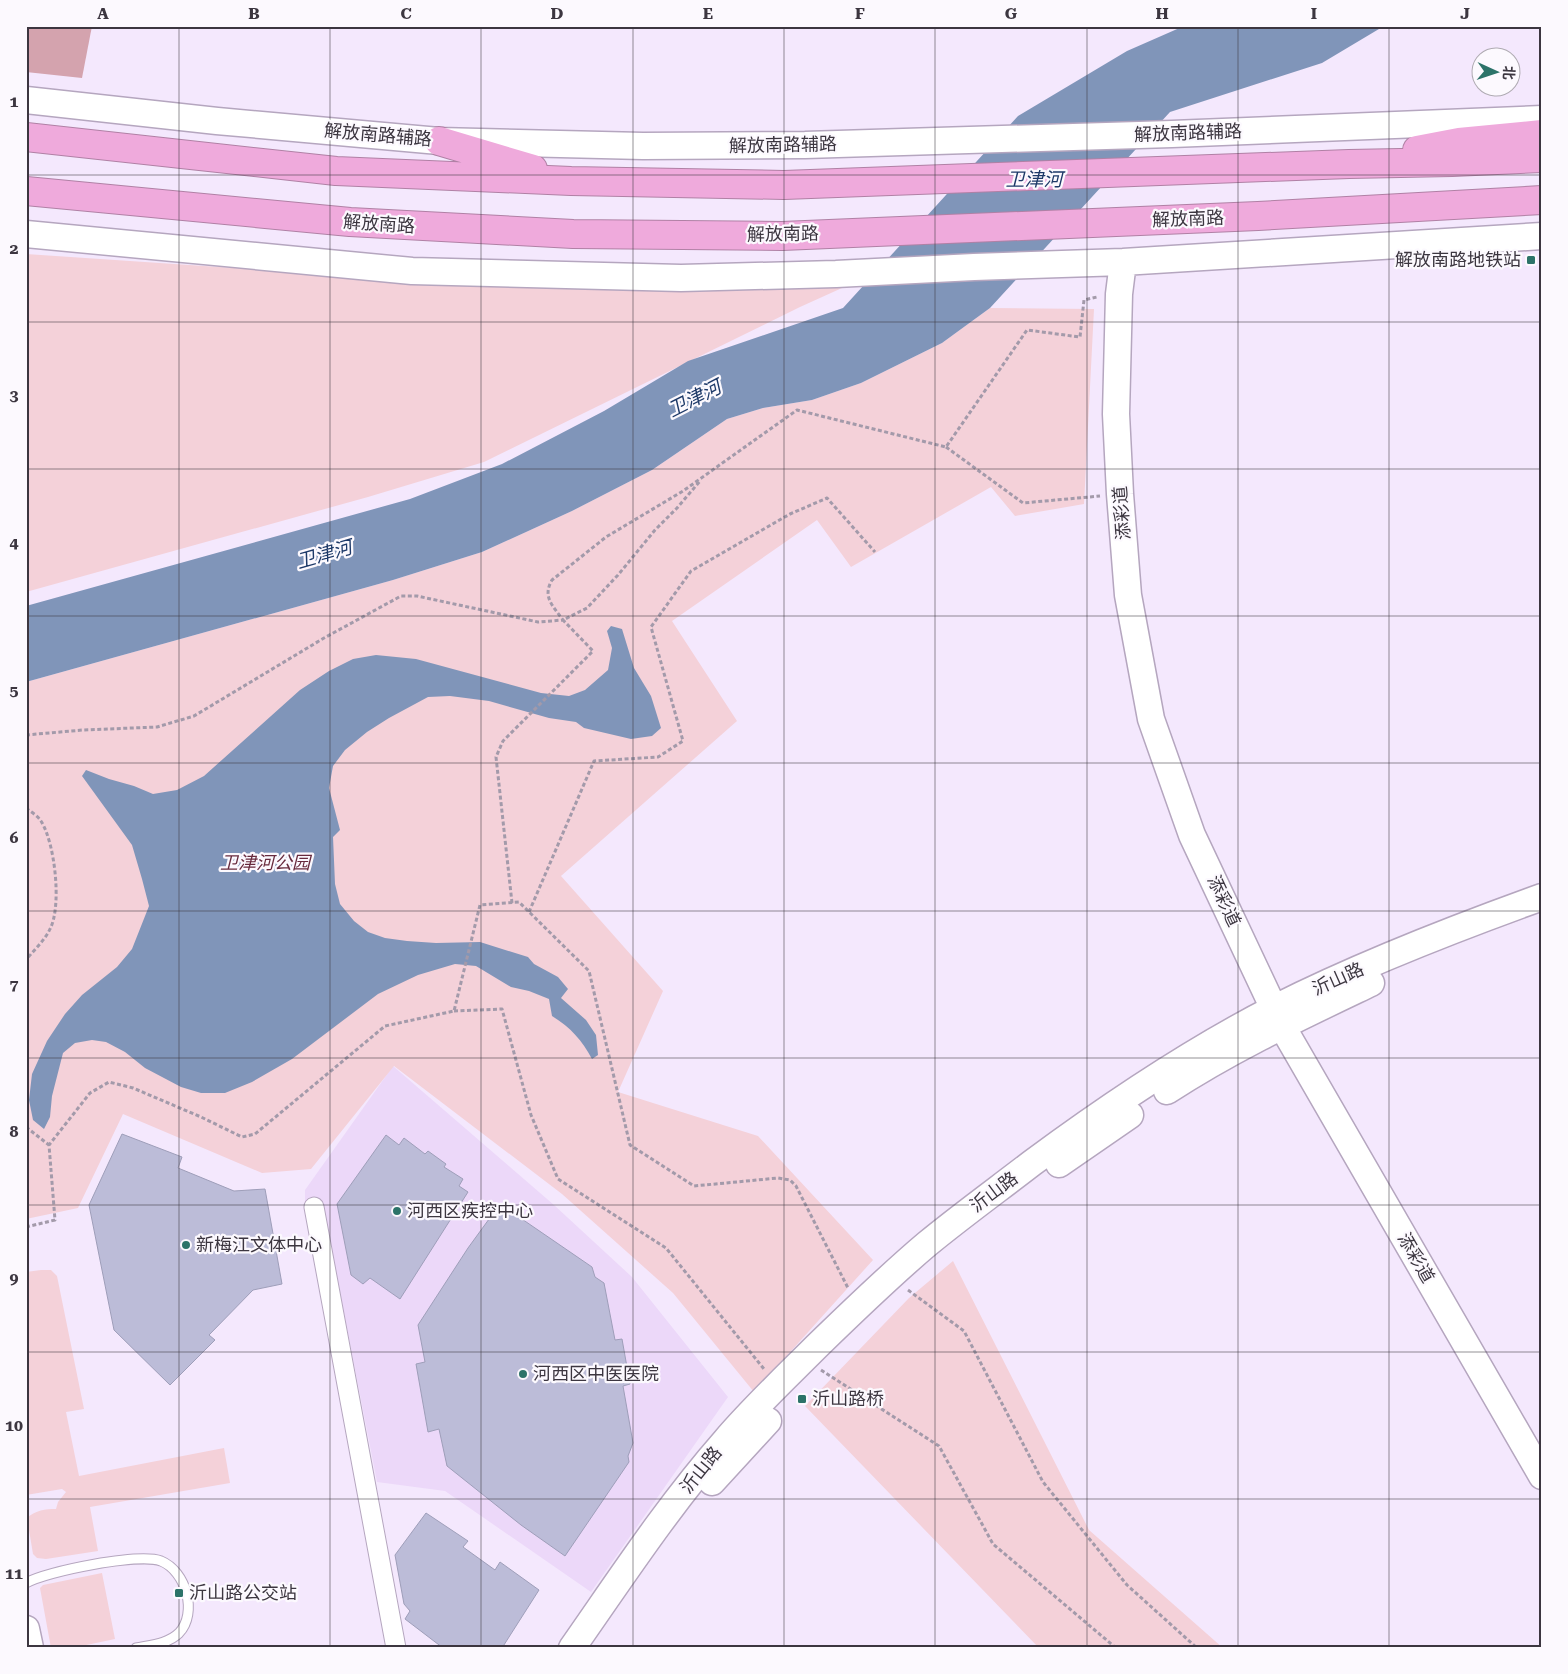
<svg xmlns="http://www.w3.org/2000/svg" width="1568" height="1674" font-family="'Roboto Serif','Noto Sans SC',serif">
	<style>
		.built { fill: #ecd8f9 }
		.green { fill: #f4d1d9 }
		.forest { fill: #d4a3ae }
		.water { fill: #8095b9 }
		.building { fill: #bcbcd8; stroke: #9e9eb9 }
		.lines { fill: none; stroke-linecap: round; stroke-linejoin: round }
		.lane-casing { stroke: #b5a6bf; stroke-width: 11 }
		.street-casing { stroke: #b5a6bf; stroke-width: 21 }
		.secondary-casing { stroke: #b5a6bf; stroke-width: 29 }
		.highway-casing { stroke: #b081a5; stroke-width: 30 }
		.path { stroke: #a39aaa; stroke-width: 3; stroke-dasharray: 4 2.5; stroke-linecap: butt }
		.lane { stroke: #fff; stroke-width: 9 }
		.street { stroke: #fff; stroke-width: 19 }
		.secondary { stroke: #fff; stroke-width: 26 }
		.highway { stroke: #efaadc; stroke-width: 28 }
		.grid { fill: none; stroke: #3c3640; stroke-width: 1; stroke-opacity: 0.55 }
		.poi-dot { fill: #2c7369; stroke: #fcf9fe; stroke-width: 2 }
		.labels { text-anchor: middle; stroke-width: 4.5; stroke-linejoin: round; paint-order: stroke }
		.street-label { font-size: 18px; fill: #3c3640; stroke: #fcf9fe }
		.poi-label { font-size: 18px; fill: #3c3640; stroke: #fcf9fe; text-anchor: start }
		.park-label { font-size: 18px; font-style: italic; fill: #682b3e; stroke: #fcf9fe }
		.water-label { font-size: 19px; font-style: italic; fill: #1d3968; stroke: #fcf9fe }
		.neatline { fill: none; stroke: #3c3640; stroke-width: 2 }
		.grid-label { font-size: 16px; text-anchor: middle; font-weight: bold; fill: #3c3640 }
	</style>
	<rect width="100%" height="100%" fill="#f4e8fd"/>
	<path class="built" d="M 393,1066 L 554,1205 L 632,1277 L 728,1397 L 591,1592 L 445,1491 L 377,1482 L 322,1200 L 305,1203 L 305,1190 Z"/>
	<path class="green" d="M 26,254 L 503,286 L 842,288 L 800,307 L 484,462 L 368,497 L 26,592 Z
		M 990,308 L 1094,309 L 1084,504 L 1015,516 L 991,487 L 851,567 L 817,520 L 672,621 L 737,721 L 561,876 L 663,991 L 618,1092 L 758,1136 L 873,1260 L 754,1392 L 673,1293 L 562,1194 L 394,1066 L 311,1169 L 262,1173 L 123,1114 L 78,1208 L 26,1219 L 26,682 L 393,580 L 482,552 L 572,511 L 652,470 L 727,419 L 763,408 L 812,400 L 861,383 L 942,343 Z
		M 953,1261 L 1089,1530 L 1223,1648 L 1039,1648 L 805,1406 L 909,1298 Z
		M 41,1270 L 51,1270 L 57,1276 L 84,1409 L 66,1412 L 79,1476 L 224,1448 L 230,1483 L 90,1507 L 98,1551 L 46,1559 L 37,1558 L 33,1554 L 27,1518 C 36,1510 45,1509 56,1509 L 58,1502 L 66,1492 L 62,1489 L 26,1495 L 26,1272 Z
		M 102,1573 L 115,1639 L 72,1648 L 51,1648 L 40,1588 L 43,1585 Z"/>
	<path class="forest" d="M 26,26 L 92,26 L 82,78 L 26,72 Z"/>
	<path class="water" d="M 1184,26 L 1384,26 L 1322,63 L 1170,112 L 990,308 L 942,343 L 861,383 L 812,400 L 763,408 L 727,419 L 652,470 L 572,511 L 482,552 L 393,580 L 26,682 L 26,606 L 410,499 L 502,464 L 604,411 L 688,361 L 843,308 L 1018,116 L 1127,51 Z
		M 611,626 L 622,629 L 634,668 L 651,696 L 661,728 L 652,736 L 631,739 L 584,728 L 576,722 L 549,718 L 489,701 L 450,696 L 428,697 L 389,718 L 367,732 L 345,750 L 333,766 L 329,788 L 340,830 L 333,837 L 335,884 L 340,904 L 354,921 L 368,932 L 385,938 L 407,941 L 436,943 L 480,942 L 528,957 L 534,964 L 558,977 L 568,989 L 561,998 L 586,1020 L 596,1035 L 598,1055 L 592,1059 C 582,1040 571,1028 552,1016 L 549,999 L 529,991 L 511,987 L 476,966 L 455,964 L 418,975 L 378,994 L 292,1059 L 252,1082 L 225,1093 L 201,1093 L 181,1087 L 145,1068 L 125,1052 L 106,1042 L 92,1040 L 75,1043 L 63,1053 L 52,1096 L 50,1117 L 44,1129 L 33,1120 L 29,1100 L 32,1074 L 47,1041 L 65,1014 L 82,995 L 117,967 L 132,949 L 149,906 L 142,879 L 132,845 L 82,776 L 86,770 L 109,779 L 134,786 L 153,794 L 177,790 L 204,776 L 300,690 L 329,671 L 353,659 L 376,655 L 416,659 L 541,693 L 569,696 L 585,690 L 608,670 L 612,648 L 607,631 Z"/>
	<path class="building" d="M 122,1134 L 182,1157 L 178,1168 L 234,1191 L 265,1189 L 282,1284 L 253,1290 L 209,1335 L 215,1340 L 170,1385 L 114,1330 L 89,1205 Z
		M 386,1135 L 399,1145 L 404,1138 L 425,1154 L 428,1151 L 446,1164 L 444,1167 L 463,1179 L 459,1186 L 468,1192 L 400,1299 L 370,1278 L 363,1284 L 351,1275 L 337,1204 Z
		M 500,1204 L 592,1267 L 595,1277 L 604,1283 L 615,1340 L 622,1339 L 630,1384 L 623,1386 L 633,1443 L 628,1456 L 629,1462 L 565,1556 L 521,1525 L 447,1466 L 439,1429 L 428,1432 L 416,1364 L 425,1362 L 418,1325 L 468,1248 Z
		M 426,1513 L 468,1541 L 463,1547 L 495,1570 L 500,1562 L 539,1590 L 502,1648 L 443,1648 L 405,1619 L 410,1611 L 404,1604 L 395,1555 Z"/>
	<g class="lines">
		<defs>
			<path id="lane" d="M 26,1583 C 47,1571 139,1553 161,1561 C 186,1571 198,1613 179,1633 C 168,1644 150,1645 136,1648"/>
			<path id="street" d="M 314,1207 L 396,1648"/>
			<path id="secondary" d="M 26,100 L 217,121 L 439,141 L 643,146 L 805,145 L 1172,134 L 1542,119
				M 26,234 L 412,271 L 681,278 L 836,274 L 974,267 L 1123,262 L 1542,236
				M 1123,262 L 1119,294 L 1116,414 L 1120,494 L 1128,595 L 1151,719 L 1192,835 L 1282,1026 L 1542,1476
				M 1167,1091 C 1231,1049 1302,1016 1371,983
				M 1059,1164 L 1130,1115
				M 712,1482 L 768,1421
				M 26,1629 L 30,1648
				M 572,1648 C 621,1578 668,1506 725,1441 C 753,1408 786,1377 817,1346 C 853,1311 889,1276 927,1244 C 961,1216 997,1190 1032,1163 C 1109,1106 1189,1052 1275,1008 C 1360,965 1453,929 1542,897"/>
			<path id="highway" d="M 26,137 L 336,171 L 571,181 L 784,185 L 1349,164 L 1452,162 L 1542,158
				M 439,141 L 533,169
				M 1417,150 L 1459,142 L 1542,134
				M 26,191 L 350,222 L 573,234 L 782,236 L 1258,216 L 1542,200"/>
		</defs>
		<use href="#lane" class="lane-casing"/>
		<use href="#street" class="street-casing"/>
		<use href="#secondary" class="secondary-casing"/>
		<use href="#highway" class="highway-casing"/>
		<path class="path" d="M 946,447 L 1023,503 L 1100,496
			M 26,735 L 83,730 L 157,727 L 194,716 L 324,638 L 401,596 L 417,596 L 538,622 L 563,620 C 553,606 542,597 552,580 L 606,537 L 683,491 L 797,410 L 946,447 L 1027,330 L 1080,337 L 1084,300 L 1097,297
			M 26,808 C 31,812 38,816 41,821 C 55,843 62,906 50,929 C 45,940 34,950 26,960
			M 512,903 L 496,757 L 503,741 L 593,651 L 563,620 L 587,608 L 618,575 L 655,530 L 677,508 L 700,481
			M 529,912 L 594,761 L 658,757 L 683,741 L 651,627 L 691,571 L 790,514 L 827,498 L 875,552
			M 454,1011 L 502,1009 L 531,1115 L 558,1179 L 666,1248 L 764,1369
			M 26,1127 L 49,1145
			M 26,1227 L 55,1220 L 49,1145 L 90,1093 L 109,1082 L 133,1088 L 201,1117 L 242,1137 L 255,1134 L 385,1026 L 454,1011 L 480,905 L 519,902 L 589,971 L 630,1145 L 694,1186 L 778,1178 L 790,1180 L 796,1186 L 848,1288
			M 908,1290 L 964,1331 L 1043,1482 L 1127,1585 L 1197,1648
			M 821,1370 L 939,1446 L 993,1544 L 1116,1648"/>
		<use href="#lane" class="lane"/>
		<use href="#street" class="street"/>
		<use href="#secondary" class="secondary"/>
		<use href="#highway" class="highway"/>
	</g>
	<path class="grid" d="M 179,26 L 179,1648M 330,26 L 330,1648M 481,26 L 481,1648M 633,26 L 633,1648M 784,26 L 784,1648M 935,26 L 935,1648M 1087,26 L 1087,1648M 1238,26 L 1238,1648M 1389,26 L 1389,1648M 26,175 L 1542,175M 26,322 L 1542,322M 26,469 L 1542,469M 26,616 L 1542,616M 26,763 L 1542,763M 26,911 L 1542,911M 26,1058 L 1542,1058M 26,1205 L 1542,1205M 26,1352 L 1542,1352M 26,1499 L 1542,1499"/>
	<g class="poi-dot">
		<rect x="1526" y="255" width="10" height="10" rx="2.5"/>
		<circle cx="397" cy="1211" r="5"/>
		<circle cx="186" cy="1245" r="5"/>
		<circle cx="523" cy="1374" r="5"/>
		<rect x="797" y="1394" width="10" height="10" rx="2.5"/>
		<rect x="174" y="1588" width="10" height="10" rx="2.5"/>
	</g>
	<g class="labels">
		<g class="street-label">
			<text transform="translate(1188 133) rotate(-2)" y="6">解放南路辅路</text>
			<text transform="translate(378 135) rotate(5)" y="6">解放南路辅路</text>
			<text transform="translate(783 145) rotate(-1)" y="6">解放南路辅路</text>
			<text transform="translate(1188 219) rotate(-2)" y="6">解放南路</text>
			<text transform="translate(379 224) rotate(4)" y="6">解放南路</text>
			<text transform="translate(783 234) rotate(-1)" y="6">解放南路</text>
			<text transform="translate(1122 513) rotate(-94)" y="6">添彩道</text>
			<text transform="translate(1224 901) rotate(65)" y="6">添彩道</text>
			<text transform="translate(1338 979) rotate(-24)" y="6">沂山路</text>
			<text transform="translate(994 1192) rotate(-37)" y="6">沂山路</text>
			<text transform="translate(1416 1258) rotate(60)" y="6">添彩道</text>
			<text transform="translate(701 1470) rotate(-51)" y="6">沂山路</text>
		</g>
		<g class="poi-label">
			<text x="1521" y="266" text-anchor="end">解放南路地铁站</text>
			<text x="407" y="1217">河西区疾控中心</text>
			<text x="196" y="1251">新梅江文体中心</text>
			<text x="533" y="1380">河西区中医医院</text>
			<text x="812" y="1405">沂山路桥</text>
			<text x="189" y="1599">沂山路公交站</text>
		</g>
		<g class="park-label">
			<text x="265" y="869">卫津河公园</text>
		</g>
		<g class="water-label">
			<text x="1034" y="186">卫津河</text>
			<text transform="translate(694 398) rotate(-27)" y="7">卫津河</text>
			<text transform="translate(324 554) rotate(-16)" y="7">卫津河</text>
		</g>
	</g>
	<rect width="1568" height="1674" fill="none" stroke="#fcf9fe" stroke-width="55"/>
	<g transform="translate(1496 72) rotate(93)"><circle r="24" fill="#fcf9fe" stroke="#afabb2"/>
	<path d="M0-4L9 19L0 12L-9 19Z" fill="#2c7369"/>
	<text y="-8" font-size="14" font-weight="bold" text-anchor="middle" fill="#3c3640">北</text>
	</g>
	<rect x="28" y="28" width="1512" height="1618" class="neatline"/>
	<g class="grid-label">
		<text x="103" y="19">A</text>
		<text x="254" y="19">B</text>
		<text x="406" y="19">C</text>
		<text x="557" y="19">D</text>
		<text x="708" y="19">E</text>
		<text x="860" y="19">F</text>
		<text x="1011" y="19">G</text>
		<text x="1162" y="19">H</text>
		<text x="1314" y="19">I</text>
		<text x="1465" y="19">J</text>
		<text x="14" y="107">1</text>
		<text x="14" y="254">2</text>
		<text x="14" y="401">3</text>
		<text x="14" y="548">4</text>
		<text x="14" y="696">5</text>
		<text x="14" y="843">6</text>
		<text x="14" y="990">7</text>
		<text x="14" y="1137">8</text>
		<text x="14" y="1284">9</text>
		<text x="14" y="1431">10</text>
		<text x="14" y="1579">11</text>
	</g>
</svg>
